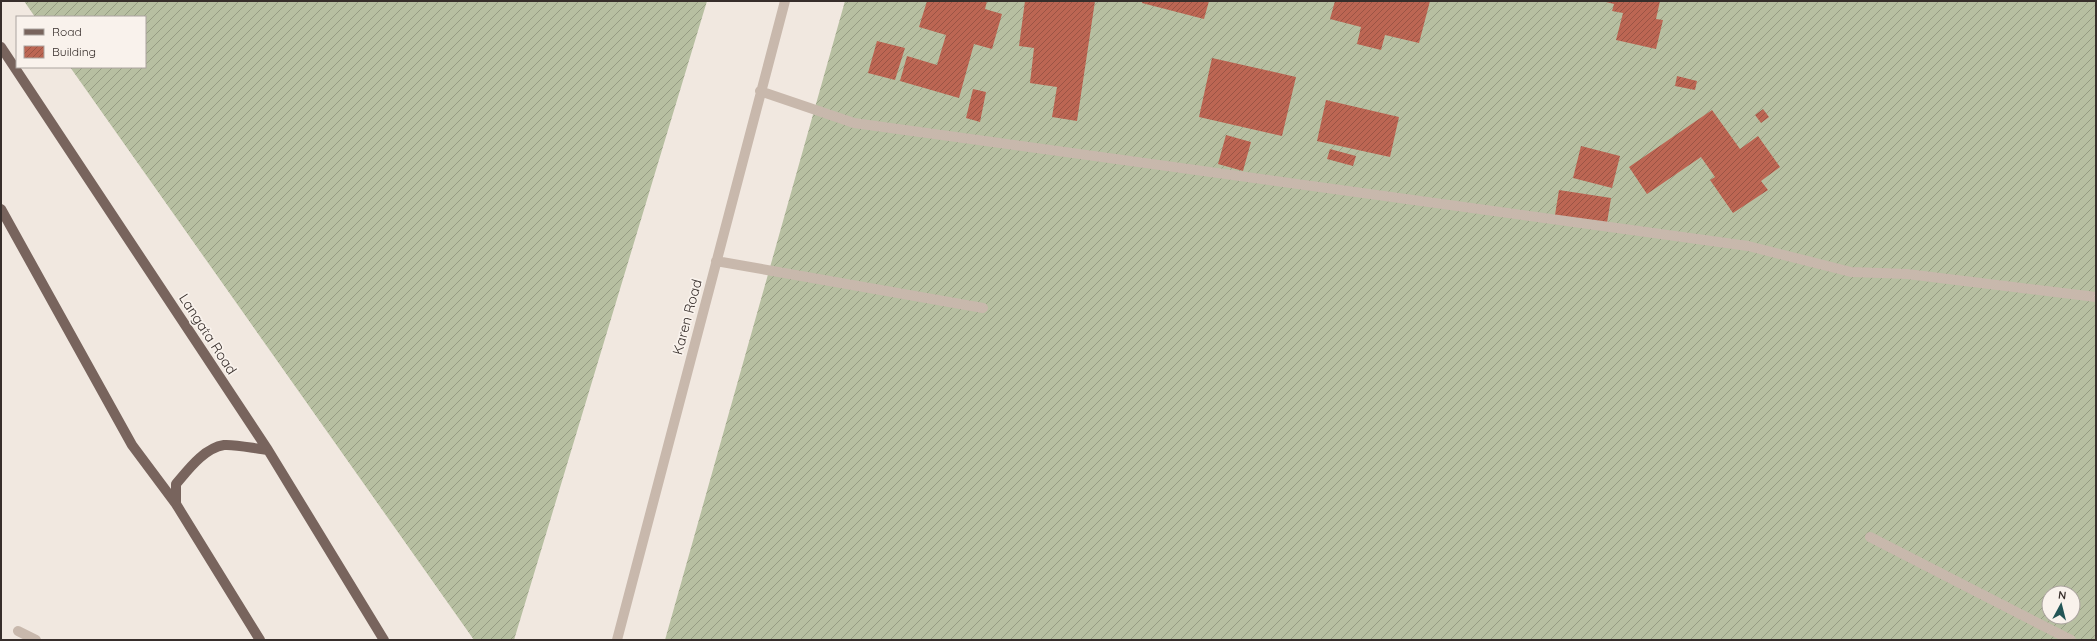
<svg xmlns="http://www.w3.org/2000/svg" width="2097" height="641" font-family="Quicksand,sans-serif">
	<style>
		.garden { fill: url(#garden-furrows); fill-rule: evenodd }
		.building { fill: url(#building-hatch) }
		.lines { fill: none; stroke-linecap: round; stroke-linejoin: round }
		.minor { stroke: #c8b8ac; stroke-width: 10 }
		.major { stroke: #78645d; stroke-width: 10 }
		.labels { text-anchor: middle; stroke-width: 3.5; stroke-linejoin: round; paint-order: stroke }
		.street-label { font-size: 14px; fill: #372e2b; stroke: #f9f2ec }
	</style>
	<defs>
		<pattern id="garden-furrows" width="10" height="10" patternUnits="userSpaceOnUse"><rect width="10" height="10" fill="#b7bfa1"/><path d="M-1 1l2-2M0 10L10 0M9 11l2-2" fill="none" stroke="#969c83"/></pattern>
		<pattern id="building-hatch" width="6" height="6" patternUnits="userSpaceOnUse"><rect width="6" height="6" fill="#bc6653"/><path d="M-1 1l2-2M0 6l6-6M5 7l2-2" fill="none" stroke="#9a5445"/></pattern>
	</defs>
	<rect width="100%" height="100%" fill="#f1e8e0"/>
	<path class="garden" d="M 24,1 L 707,1 L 514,640 L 474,640 L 70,67 L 145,67 L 145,17 L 35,17 Z
		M 845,1 L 2096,1 L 2096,640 L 665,640 ZM 2049,593 L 2073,593 L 2073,617 L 2049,617 Z"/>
	<path class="building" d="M 927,1 L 987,1 L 985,9 L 1002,14 L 992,49 L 974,44 L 959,98 L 900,81 L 907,56 L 937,65 L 946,35 L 919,27 Z
		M 1025,1 L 1095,1 L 1077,121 L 1052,117 L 1057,87 L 1030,83 L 1034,48 L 1019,46 Z
		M 1142,1 L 1209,1 L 1204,19 L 1142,3 Z
		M 1335,1 L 1430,1 L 1419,43 L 1385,35 L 1381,50 L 1357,44 L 1361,27 L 1330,19 Z
		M 1602,1 L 1660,1 L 1656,19 L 1663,20 L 1656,49 L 1616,40 L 1623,13 L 1612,11 L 1614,4 Z
		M 877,41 L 905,48 L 895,80 L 868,73 Z
		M 1212,58 L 1296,77 L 1282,136 L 1199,117 Z
		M 1677,76 L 1697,81 L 1695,90 L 1675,86 Z
		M 973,89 L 986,92 L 980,122 L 966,118 Z
		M 1326,100 L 1399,117 L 1390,157 L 1317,141 Z
		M 1763,109 L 1769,117 L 1761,123 L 1755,115 Z
		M 1712,110 L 1740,149 L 1758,136 L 1780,167 L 1761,181 L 1768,190 L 1733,213 L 1710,180 L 1715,177 L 1701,157 L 1647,194 L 1629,167 Z
		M 1226,135 L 1251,142 L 1243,171 L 1218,164 Z
		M 1581,146 L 1620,156 L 1612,188 L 1573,178 Z
		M 1330,149 L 1356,156 L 1353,166 L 1327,159 Z
		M 1559,190 L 1611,198 L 1607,223 L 1555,215 Z"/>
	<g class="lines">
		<path class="minor" d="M 760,91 L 854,123 L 1748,246 L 1851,272 L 1907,274 L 2096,297
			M 716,261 L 983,308
			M 1870,537 L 2071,640
			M 18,631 L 36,640
			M 617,640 L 785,1"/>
		<path class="major" d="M 1,47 L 268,450 L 384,640
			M 1,209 L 132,445 L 176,504 L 260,640
			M 176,504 L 176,484 C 188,470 204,448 224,445 C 236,444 256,449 268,450"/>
	</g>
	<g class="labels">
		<g class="street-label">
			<text transform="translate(687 317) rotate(-75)" y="5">Karen Road</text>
			<text transform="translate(208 334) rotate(57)" y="5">Langata Road</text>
		</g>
	</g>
	<rect width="2097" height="641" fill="none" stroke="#372e2b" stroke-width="4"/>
	<rect x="16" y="16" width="130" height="52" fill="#f9f2ec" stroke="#aba49f"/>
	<rect x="24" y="29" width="20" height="6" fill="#78645d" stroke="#aba49f"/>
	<text x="52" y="36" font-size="12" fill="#372e2b">Road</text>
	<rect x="24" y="46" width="20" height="12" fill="url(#building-hatch)" stroke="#aba49f"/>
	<text x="52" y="56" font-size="12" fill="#372e2b">Building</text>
	<g transform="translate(2061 605) rotate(7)"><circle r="19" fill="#f9f2ec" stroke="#aba49f"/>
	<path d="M0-3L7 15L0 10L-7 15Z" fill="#235556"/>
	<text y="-6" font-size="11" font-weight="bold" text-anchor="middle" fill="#372e2b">N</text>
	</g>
</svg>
